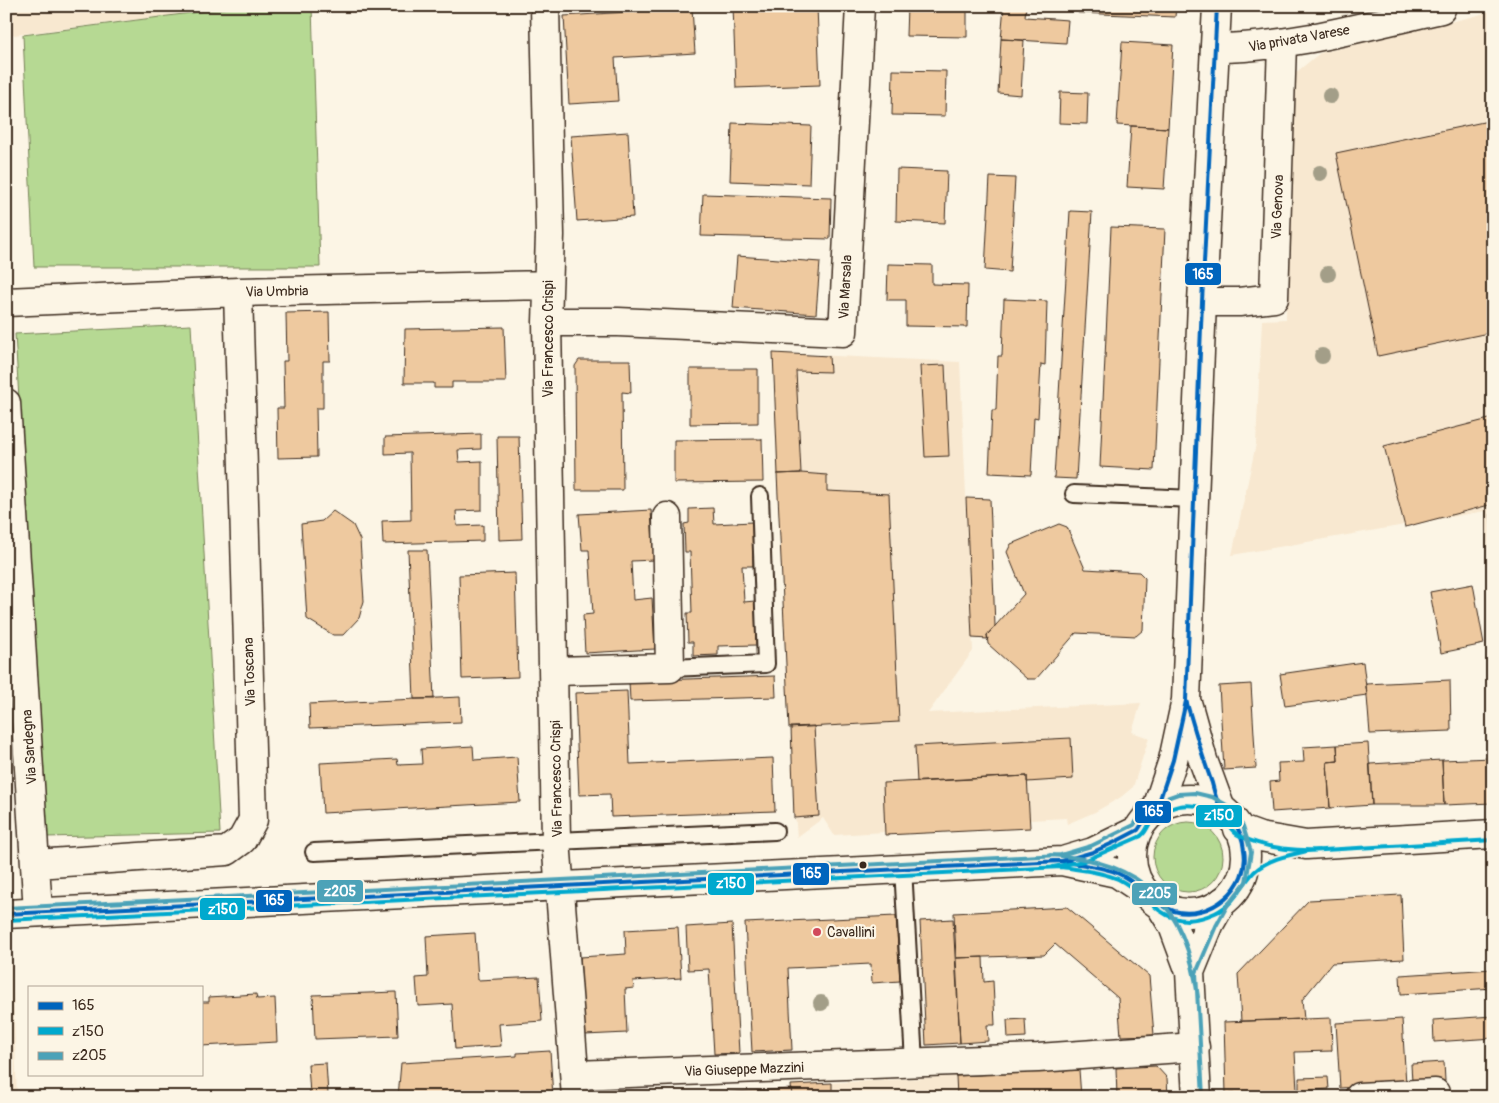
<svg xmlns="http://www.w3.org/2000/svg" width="1499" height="1103" font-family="Pangolin,sans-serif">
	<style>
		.built { fill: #f8e8d0 }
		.green { fill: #b6d993; stroke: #788258 }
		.building { fill: #eec99f; stroke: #3b2a1e }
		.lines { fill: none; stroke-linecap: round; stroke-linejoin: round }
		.service-casing { stroke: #3b2a1e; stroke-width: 20 }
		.minor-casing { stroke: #3b2a1e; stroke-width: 31 }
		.tertiary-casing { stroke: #3b2a1e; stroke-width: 31 }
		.secondary-casing { stroke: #3b2a1e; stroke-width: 31 }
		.service { stroke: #fcf5e5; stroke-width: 16 }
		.minor { stroke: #fcf5e5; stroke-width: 28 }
		.tertiary { stroke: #fcf5e5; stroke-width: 28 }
		.secondary { stroke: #fcf5e5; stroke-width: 28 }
		.bus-1-casing { stroke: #fcf5e5; stroke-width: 8 }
		.bus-2-casing { stroke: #fcf5e5; stroke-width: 8 }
		.bus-3-casing { stroke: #fcf5e5; stroke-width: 8 }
		.bus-1 { stroke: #0065bd; stroke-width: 4 }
		.bus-2 { stroke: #00a9ce; stroke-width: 4 }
		.bus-3 { stroke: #4ca2b8; stroke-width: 4 }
		.tree { fill: #a39e88 }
		.bus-dot { fill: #3b2a1e; stroke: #fcf5e5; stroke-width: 2 }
		.poi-dot { fill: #d1495b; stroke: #fcf5e5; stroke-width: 2 }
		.labels { text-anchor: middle; stroke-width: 4.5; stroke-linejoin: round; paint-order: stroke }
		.street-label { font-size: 14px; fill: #3b2a1e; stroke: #fcf5e5 }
		.poi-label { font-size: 14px; fill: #3b2a1e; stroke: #fcf5e5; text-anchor: start }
		.line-badge { stroke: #fcf5e5; stroke-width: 2 }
		.badge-label { font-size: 14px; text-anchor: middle; font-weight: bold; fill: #fff }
	</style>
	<rect width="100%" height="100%" fill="#fcf5e5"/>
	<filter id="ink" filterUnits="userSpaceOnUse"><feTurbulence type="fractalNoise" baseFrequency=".02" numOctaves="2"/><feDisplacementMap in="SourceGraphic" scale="10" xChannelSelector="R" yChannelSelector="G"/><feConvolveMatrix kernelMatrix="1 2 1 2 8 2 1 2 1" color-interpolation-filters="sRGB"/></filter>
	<g filter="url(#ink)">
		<path class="built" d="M 6,6 L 244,6 L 6,36 Z
			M 1493,10 L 1493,625 L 1485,511 L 1232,555 L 1256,444 L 1262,320 L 1286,319 L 1289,78 L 1320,53 L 1475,16 Z
			M 773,353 L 960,362 L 973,651 L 928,713 L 1141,703 L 1132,732 L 1149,738 L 1133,787 L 1121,797 L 1095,812 L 1067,824 L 1066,818 L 1030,820 L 1030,828 L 885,835 L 885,832 L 834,835 L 823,818 L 797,837 L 791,767 L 793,767 L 777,474 Z
			M 6,963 L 12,963 L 17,1097 L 6,1097 Z
			M 1079,1070 L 1081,1097 L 792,1097 L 791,1085 Z"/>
		<path class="green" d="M 244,6 L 312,6 L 320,267 L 34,267 L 23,35 Z
			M 191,325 L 220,833 L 46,837 L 15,334 Z
			M1153 857a35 35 0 1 1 70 0a35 35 0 1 1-70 0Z"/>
		<path class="building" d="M 733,6 L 817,6 L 820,85 L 736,88 Z
			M 907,6 L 967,6 L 967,37 L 906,36 Z
			M 1004,6 L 1026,6 L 1025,17 L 1068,20 L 1066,43 L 1001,39 Z
			M 1078,6 L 1176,6 L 1175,17 L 1078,13 Z
			M 692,8 L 695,53 L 615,58 L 618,101 L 569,104 L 564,16 Z
			M 1001,39 L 1024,40 L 1021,95 L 998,93 Z
			M 1122,42 L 1173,45 L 1168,128 L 1117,125 Z
			M 893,70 L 946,71 L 945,116 L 892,115 Z
			M 1060,92 L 1088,93 L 1087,124 L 1059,123 Z
			M 1493,120 L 1493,332 L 1378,356 L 1336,153 Z
			M 732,123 L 811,126 L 809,184 L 730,181 Z
			M 1131,126 L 1168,128 L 1164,189 L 1127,187 Z
			M 628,132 L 633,217 L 577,221 L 571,136 Z
			M 897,169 L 947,171 L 945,223 L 896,221 Z
			M 990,177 L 1015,178 L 1010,272 L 985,270 Z
			M 703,194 L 831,198 L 830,239 L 701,236 Z
			M 1070,211 L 1092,212 L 1076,479 L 1054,478 Z
			M 1111,227 L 1165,229 L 1154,470 L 1100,467 Z
			M 737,256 L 820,262 L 816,314 L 733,308 Z
			M 888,264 L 932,265 L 932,284 L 968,285 L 967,327 L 906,326 L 906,300 L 887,300 Z
			M 1004,299 L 1047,301 L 1045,365 L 1041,364 L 1038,418 L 1034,417 L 1031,475 L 989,473 L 992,410 L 996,410 L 998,356 L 1002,356 Z
			M 329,312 L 330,361 L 323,361 L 323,408 L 316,408 L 317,457 L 278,458 L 277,408 L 284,408 L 283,361 L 287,361 L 286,313 Z
			M 504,327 L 506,382 L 452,382 L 452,388 L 434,388 L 434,383 L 404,383 L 405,329 Z
			M 773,353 L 829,356 L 830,372 L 796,371 L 801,473 L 778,474 Z
			M 579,360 L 630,360 L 631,393 L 622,392 L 623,490 L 576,490 L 575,366 Z
			M 945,365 L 949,456 L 925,457 L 920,366 Z
			M 690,369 L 758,369 L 758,423 L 690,424 Z
			M 1493,418 L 1493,504 L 1405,527 L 1384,446 Z
			M 481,434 L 481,449 L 458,450 L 459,462 L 482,461 L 482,510 L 456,511 L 457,526 L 483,525 L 483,541 L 383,544 L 382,521 L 411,520 L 410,453 L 385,454 L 385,437 Z
			M 497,436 L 519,436 L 522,539 L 499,540 Z
			M 762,439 L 763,482 L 674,483 L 674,440 Z
			M 801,473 L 827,475 L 827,491 L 889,494 L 899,722 L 789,728 L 777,474 Z
			M 966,498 L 990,499 L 995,626 L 987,635 L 988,639 L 972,638 Z
			M 1493,504 L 1493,543 L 1490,505 Z
			M 713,508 L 714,524 L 752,522 L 753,566 L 742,566 L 744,602 L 755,601 L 756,645 L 718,646 L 718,655 L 693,656 L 693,642 L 688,642 L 687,613 L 692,613 L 690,552 L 685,552 L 684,524 L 689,523 L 689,509 Z
			M 651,510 L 654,560 L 631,561 L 633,600 L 652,598 L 655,649 L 585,653 L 583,615 L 593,614 L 589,550 L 582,550 L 579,514 Z
			M 333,511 L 353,525 L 360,540 L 364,601 L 359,618 L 343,635 L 333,635 L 307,619 L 301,524 L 322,521 Z
			M 1059,524 L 1067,527 L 1085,569 L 1139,572 L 1145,578 L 1143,630 L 1136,636 L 1076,633 L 1036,679 L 1027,679 L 988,644 L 987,635 L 1024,594 L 1007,552 L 1011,544 Z
			M 408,550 L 427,550 L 434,699 L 414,699 Z
			M 515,573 L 518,677 L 462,679 L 459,575 Z
			M 1473,584 L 1484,644 L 1441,653 L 1430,592 Z
			M 1363,662 L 1367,695 L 1285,706 L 1280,674 Z
			M 775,676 L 776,697 L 630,701 L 629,681 Z
			M 1450,680 L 1451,731 L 1370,734 L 1366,684 Z
			M 1251,684 L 1256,768 L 1224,770 L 1219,686 Z
			M 627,691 L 630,764 L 773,758 L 775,811 L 611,817 L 610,794 L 579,795 L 575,693 Z
			M 460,697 L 461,722 L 310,728 L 309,704 Z
			M 814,726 L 819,816 L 794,818 L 791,727 Z
			M 1071,738 L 1073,779 L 1027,782 L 1027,776 L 917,782 L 915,746 Z
			M 1368,743 L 1372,805 L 1330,808 L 1327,762 L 1338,761 L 1337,745 Z
			M 1337,745 L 1338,761 L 1327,762 L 1330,808 L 1272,812 L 1270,782 L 1279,781 L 1278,763 L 1304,762 L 1303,747 Z
			M 473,746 L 474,760 L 517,757 L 520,802 L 323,813 L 320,763 L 397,759 L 398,765 L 422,764 L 421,749 Z
			M 1493,758 L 1493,803 L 1444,805 L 1442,760 Z
			M 1442,760 L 1444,805 L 1372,805 L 1370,764 Z
			M 1027,776 L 1030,828 L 885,835 L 883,783 Z
			M 1401,895 L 1404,959 L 1332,963 L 1302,1000 L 1304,1019 L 1241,1021 L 1238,974 L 1309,900 Z
			M 1067,907 L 1149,976 L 1154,1035 L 1121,1036 L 1118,998 L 1055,944 L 1044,955 L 956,958 L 954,913 Z
			M 896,916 L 900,981 L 872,983 L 871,964 L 788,968 L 792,1050 L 752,1052 L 745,923 Z
			M 953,919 L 960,1043 L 926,1045 L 920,921 Z
			M 732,924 L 739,1053 L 714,1054 L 709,969 L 688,970 L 686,927 Z
			M 678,927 L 681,978 L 633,981 L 634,988 L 625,989 L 627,1033 L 585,1035 L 580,957 L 626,954 L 625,930 Z
			M 475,933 L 478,980 L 539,977 L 542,1021 L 499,1024 L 501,1046 L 455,1049 L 452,1004 L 418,1006 L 416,978 L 428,977 L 426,936 Z
			M 983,957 L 984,982 L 993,981 L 995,1025 L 987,1025 L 988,1041 L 960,1043 L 956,958 Z
			M 1493,969 L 1493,988 L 1401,994 L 1400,975 Z
			M 396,992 L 398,1036 L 315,1039 L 313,995 Z
			M 256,994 L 257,999 L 275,998 L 277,1042 L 201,1046 L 201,1002 L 209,1002 L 209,997 Z
			M 1493,1016 L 1493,1038 L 1434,1042 L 1433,1020 Z
			M 1331,1018 L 1332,1051 L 1295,1052 L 1297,1091 L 1226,1094 L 1224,1022 Z
			M 1025,1019 L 1026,1037 L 1008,1038 L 1007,1020 Z
			M 1402,1019 L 1406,1084 L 1340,1088 L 1336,1023 Z
			M 550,1051 L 553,1097 L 398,1097 L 401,1063 L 517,1056 L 517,1053 Z
			M 1444,1062 L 1445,1081 L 1412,1082 L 1411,1064 Z
			M 326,1063 L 328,1094 L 310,1095 L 308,1064 Z
			M 1156,1066 L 1167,1078 L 1168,1097 L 1117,1097 L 1116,1068 Z
			M 1079,1070 L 1081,1097 L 957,1097 L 956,1076 Z
			M 1328,1077 L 1329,1089 L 1299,1091 L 1299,1078 Z
			M 832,1083 L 832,1097 L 792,1097 L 791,1085 Z
			M 792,1089 L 792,1097 L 635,1097 Z
			M 1491,1091 L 1491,1097 L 1446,1097 L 1446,1095 Z"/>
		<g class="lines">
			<defs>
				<path id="service" d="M 1074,494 L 1194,499
					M 670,668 L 766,664 L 760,496
					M 314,852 L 775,831
					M 903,868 L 914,1062"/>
				<path id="minor" d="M 545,6 L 550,235 L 547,322 L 556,840 L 576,1097
					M 1215,48 C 1291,48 1367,25 1441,9
					M 6,302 L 238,292 L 547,285
					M 1202,302 L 1239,302 L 1274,298 L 1282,43
					M 547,322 L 618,322 L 843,332 L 860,6
					M 6,403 L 38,912
					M 555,671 L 670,668 L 667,517
					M 36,864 L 227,851 L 242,840 L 253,820 L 238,292
					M 575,1075 L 1038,1058 L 1195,1047
					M 1359,1097 L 1435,1093 L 1435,1097"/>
				<path id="tertiary" d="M 1188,706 L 1203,760 L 1221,809
					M 1157,808 L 1173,760 L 1186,700 L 1202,302 L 1217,6
					M 1160,905 L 1173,926 L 1190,972 L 1197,1097
					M 1190,972 L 1210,923 L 1222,902"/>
				<path id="secondary" d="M1132 856a57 57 0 1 1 114 0a57 57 0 1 1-114 0Z
					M 1238,829 L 1260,837 L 1306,845 L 1493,834
					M 1066,860 L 1093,852 L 1138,830
					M 6,914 L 1062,861 L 1117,873 L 1144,891"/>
			</defs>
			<use href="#service" class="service-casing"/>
			<use href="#minor" class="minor-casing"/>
			<use href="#tertiary" class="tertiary-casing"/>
			<use href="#secondary" class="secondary-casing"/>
			<use href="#service" class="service"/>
			<use href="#minor" class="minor"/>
			<use href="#tertiary" class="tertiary"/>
			<use href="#secondary" class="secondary"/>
			<defs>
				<path id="bus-1" d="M 1052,861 L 1062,861 L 1093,852 L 1115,842 L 1138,830 L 1146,818 L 1157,808 L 1173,760 L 1186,701
					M 6,914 L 1062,861 C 1080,865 1101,866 1117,873 C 1139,882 1152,904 1174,911 C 1210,921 1251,887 1244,850 C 1243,839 1238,827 1232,819 C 1228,815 1223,812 1221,808 C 1216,801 1214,791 1212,783 C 1202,756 1194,728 1186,700 L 1202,302 L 1217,6"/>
				<path id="bus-2" d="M 1053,867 L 1084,861 L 1139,837 C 1146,834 1146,828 1151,822 C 1155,817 1163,812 1170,809 C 1188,801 1213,807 1226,822 C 1231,828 1233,833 1240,836 C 1264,848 1292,851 1319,850
					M 6,920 L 1062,867 C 1080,870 1100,871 1118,879 C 1153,896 1164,936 1215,913 C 1235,904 1240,887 1254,872 C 1268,859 1289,855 1307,851 L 1493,840"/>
				<path id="bus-3" d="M 1050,855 C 1144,860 1186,906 1198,997
					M 6,908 L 1061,855 L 1091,846 L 1134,825 L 1141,814 L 1153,803 L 1178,794 L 1195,793 L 1212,797 L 1225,804 L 1243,826 L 1251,852 L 1246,882 L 1227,906 L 1216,926 L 1196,973 L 1203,1097"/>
			</defs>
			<use href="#bus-1" class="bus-1-casing"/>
			<use href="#bus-2" class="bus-2-casing"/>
			<use href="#bus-3" class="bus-3-casing"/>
			<use href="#bus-1" class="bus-1"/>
			<use href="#bus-2" class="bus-2"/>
			<use href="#bus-3" class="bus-3"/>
		</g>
		<g class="tree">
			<circle cx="1330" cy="96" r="8"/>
			<circle cx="1320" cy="173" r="8"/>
			<circle cx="1328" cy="274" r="8"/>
			<circle cx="1322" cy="356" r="8"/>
			<circle cx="821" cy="1003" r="8"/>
		</g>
	</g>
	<circle class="bus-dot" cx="863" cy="865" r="4.5"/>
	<circle class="poi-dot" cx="817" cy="932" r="5"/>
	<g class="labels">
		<g class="street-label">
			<text transform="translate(1299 38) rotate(-10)" y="5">Via privata Varese</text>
			<text transform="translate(1277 207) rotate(-88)" y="5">Via Genova</text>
			<text transform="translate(845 287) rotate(-87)" y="5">Via Marsala</text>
			<text transform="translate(277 291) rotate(-1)" y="5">Via Umbria</text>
			<text transform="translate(548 339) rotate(-90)" y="5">Via Francesco Crispi</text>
			<text transform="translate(249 672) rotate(-92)" y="5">Via Toscana</text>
			<text transform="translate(29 747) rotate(-94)" y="5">Via Sardegna</text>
			<text transform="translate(556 779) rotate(-91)" y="5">Via Francesco Crispi</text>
			<text transform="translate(744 1069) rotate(-2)" y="5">Via Giuseppe Mazzini</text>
		</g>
		<g class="poi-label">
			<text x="827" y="937">Cavallini</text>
		</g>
	</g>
	<g class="line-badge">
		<rect x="1184" y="262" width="38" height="24" rx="5" fill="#0065bd"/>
		<rect x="1134" y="800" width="38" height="24" rx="5" fill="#0065bd"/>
		<rect x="1195" y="804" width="48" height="24" rx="5" fill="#00a9ce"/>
		<rect x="792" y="862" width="38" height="24" rx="5" fill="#0065bd"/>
		<rect x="707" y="872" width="48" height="24" rx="5" fill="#00a9ce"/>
		<rect x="316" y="879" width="48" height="24" rx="5" fill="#4ca2b8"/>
		<rect x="1131" y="882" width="47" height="24" rx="5" fill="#4ca2b8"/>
		<rect x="255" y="889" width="38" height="24" rx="5" fill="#0065bd"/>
		<rect x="199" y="897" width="47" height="24" rx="5" fill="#00a9ce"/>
	</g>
	<g class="badge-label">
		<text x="1203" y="279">165</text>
		<text x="1153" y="816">165</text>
		<text x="1219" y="820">z150</text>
		<text x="811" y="878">165</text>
		<text x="731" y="888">z150</text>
		<text x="340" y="896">z205</text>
		<text x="1155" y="898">z205</text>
		<text x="274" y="905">165</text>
		<text x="223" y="914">z150</text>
	</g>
	<rect width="1499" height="1103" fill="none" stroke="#fcf5e5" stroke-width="25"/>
	<rect x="12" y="12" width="1474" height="1078" fill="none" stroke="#3b2a1e" stroke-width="2" filter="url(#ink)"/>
	<rect x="28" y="986" width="175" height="90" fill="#fcf5e5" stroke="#afa495"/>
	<rect x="38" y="1002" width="25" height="8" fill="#0065bd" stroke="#afa495"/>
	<text x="72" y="1010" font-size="15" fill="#3b2a1e">165</text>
	<rect x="38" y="1027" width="25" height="8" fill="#00a9ce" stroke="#afa495"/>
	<text x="72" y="1036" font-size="15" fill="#3b2a1e">z150</text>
	<rect x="38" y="1052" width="25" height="8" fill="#4ca2b8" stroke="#afa495"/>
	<text x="72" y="1060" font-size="15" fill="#3b2a1e">z205</text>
</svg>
